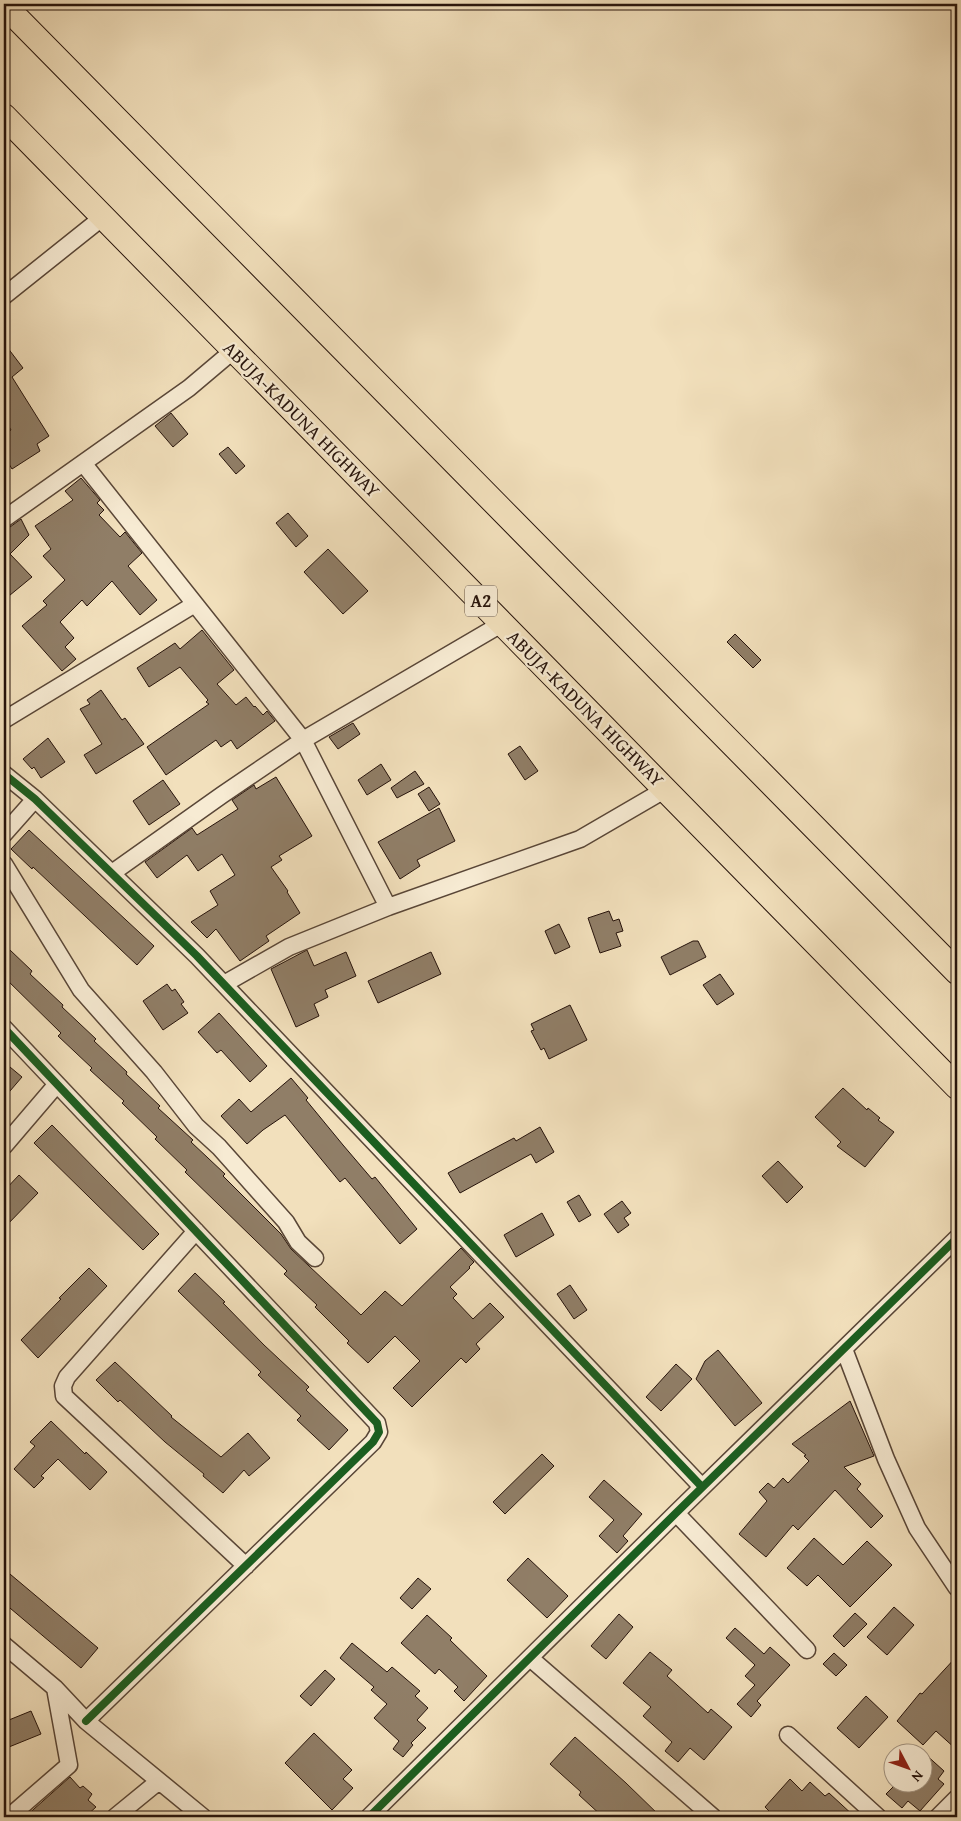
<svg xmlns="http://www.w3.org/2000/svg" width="961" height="1821" font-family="'Gentium Book Plus',serif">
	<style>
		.building { fill: #907e67; stroke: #26130b }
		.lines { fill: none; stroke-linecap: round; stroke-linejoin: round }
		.minor-casing { stroke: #594637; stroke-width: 19 }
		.highway-casing { stroke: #26130b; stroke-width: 26 }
		.minor { stroke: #f7ebd3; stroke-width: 16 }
		.highway { stroke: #f2e0bc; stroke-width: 24 }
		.cycleway-casing { stroke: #f7ebd3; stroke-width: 11 }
		.cycleway { stroke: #1b5e20; stroke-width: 8 }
		.labels { text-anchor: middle; stroke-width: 4.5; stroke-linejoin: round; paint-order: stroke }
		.shield { fill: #f7ebd3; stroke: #655447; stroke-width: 1 }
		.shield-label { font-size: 18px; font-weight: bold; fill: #26130b }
		.street-label { font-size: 19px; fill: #26130b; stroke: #f7ebd3 }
	</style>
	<rect width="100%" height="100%" fill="#f2e0bc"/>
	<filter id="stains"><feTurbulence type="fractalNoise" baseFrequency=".004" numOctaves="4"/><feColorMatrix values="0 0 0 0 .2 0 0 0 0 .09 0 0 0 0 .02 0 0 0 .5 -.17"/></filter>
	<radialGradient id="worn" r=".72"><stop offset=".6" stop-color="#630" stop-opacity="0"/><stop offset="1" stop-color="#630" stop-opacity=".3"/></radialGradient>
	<path class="building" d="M 4,343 L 23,368 L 12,377 L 49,436 L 37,444 L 40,451 L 12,469 L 4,456 L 4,435 L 11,430 L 4,418 L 4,404 L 9,401 L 4,394 Z
		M 171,413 L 188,434 L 173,447 L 155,426 Z
		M 228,447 L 245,466 L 236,474 L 219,454 Z
		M 81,478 L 100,500 L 97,503 L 104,510 L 99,515 L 120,537 L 125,532 L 142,553 L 128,566 L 157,600 L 140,615 L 112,581 L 87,606 L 82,600 L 60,622 L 74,638 L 65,647 L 76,659 L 62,671 L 22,626 L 47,605 L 43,601 L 65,580 L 43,556 L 51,549 L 35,526 L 73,500 L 65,491 Z
		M 288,513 L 308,536 L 296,547 L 276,523 Z
		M 21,519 L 29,535 L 10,554 L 32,577 L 4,600 L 4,529 L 10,527 Z
		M 328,549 L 368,591 L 343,614 L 304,572 Z
		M 202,630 L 234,670 L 217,684 L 236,705 L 246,697 L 254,707 L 255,706 L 263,715 L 267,711 L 275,721 L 237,749 L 231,740 L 221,747 L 216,740 L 166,775 L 147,747 L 209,704 L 206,702 L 208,700 L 180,667 L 149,687 L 137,668 L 175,643 L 180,649 Z
		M 735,634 L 761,660 L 753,668 L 727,642 Z
		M 101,690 L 122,720 L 125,718 L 144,744 L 96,774 L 84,755 L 102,744 L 80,709 L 90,704 L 87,700 Z
		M 353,723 L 360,734 L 338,749 L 329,737 Z
		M 48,738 L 65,762 L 41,778 L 34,767 L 32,769 L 23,759 Z
		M 520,746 L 538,771 L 525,780 L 508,754 Z
		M 381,764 L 391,780 L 367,795 L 358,780 Z
		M 415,771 L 424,784 L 397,798 L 391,788 Z
		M 276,777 L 312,836 L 279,856 L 282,860 L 271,867 L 288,891 L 287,892 L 300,913 L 266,936 L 269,941 L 240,961 L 216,929 L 207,938 L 191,922 L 218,905 L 210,891 L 235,875 L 222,854 L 198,871 L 187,855 L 157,878 L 145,862 L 192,828 L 197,835 L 238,809 L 232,800 L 254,785 L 256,789 Z
		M 163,780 L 180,804 L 149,825 L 133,801 Z
		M 429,787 L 440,804 L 429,811 L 418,794 Z
		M 439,808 L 455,841 L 417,860 L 420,866 L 400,879 L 378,842 Z
		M 29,830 L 154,946 L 137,965 L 33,867 L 32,869 L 11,849 Z
		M 609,911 L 613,921 L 619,919 L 623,931 L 616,933 L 621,946 L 600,953 L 588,918 Z
		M 559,924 L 570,947 L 555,954 L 545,931 Z
		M 693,941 L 698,941 L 706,957 L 670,975 L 661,957 Z
		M 10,950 L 32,971 L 30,974 L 63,1005 L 62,1007 L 96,1039 L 94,1041 L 127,1072 L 126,1074 L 160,1106 L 158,1108 L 193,1140 L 191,1142 L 225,1174 L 223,1176 L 281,1234 L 291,1249 L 361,1315 L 385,1291 L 402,1306 L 461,1248 L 474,1262 L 469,1267 L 470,1268 L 450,1287 L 457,1294 L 453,1298 L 473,1319 L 490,1303 L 504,1317 L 476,1344 L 480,1349 L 466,1363 L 461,1358 L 412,1407 L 393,1388 L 420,1361 L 395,1336 L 368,1363 L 347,1343 L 349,1341 L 315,1307 L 317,1305 L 284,1274 L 287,1271 L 185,1172 L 187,1170 L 155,1139 L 157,1137 L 122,1103 L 124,1101 L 90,1070 L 92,1068 L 58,1036 L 61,1033 L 4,977 L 4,957 Z
		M 307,950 L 314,966 L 346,952 L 356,976 L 325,990 L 328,997 L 314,1004 L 319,1016 L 296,1027 L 271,969 Z
		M 431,952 L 441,974 L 378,1003 L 368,981 Z
		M 720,974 L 734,994 L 717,1005 L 703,985 Z
		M 167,984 L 172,991 L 175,989 L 184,1002 L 181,1004 L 188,1013 L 163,1030 L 143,1001 Z
		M 570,1005 L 587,1040 L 549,1059 L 544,1048 L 541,1050 L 531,1031 L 534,1030 L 531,1024 Z
		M 219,1013 L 267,1066 L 250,1082 L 221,1050 L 217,1053 L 198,1032 Z
		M 4,1062 L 22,1077 L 4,1098 Z
		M 291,1078 L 308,1098 L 306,1100 L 343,1145 L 372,1179 L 375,1177 L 417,1229 L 400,1244 L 345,1178 L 340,1182 L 285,1115 L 263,1130 L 247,1144 L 221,1116 L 239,1099 L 251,1112 Z
		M 843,1088 L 867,1110 L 868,1108 L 880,1118 L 878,1120 L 894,1132 L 865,1167 L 837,1146 L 841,1142 L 815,1117 Z
		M 52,1125 L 159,1234 L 143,1250 L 34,1143 Z
		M 540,1127 L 554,1152 L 536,1163 L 531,1154 L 460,1193 L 448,1173 L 514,1138 L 516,1141 Z
		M 778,1161 L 803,1187 L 787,1203 L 762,1176 Z
		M 19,1175 L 38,1193 L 4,1228 L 4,1191 Z
		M 579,1195 L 591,1215 L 579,1222 L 567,1202 Z
		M 622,1201 L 631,1213 L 624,1218 L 629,1225 L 618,1233 L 604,1214 Z
		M 542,1213 L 554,1235 L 516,1257 L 504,1235 Z
		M 89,1268 L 107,1286 L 38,1358 L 21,1340 L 61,1299 L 59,1298 Z
		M 195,1273 L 225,1302 L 223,1303 L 264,1345 L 309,1387 L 306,1390 L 348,1430 L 329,1450 L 297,1420 L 301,1416 L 258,1375 L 261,1372 L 178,1291 Z
		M 570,1285 L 587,1310 L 574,1319 L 557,1294 Z
		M 718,1350 L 762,1403 L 735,1426 L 696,1379 L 705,1361 Z
		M 115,1362 L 172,1416 L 171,1417 L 221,1457 L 248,1433 L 270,1458 L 249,1476 L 244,1470 L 223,1493 L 203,1476 L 204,1474 L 165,1442 L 120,1400 L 118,1402 L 96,1380 Z
		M 676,1364 L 692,1379 L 661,1411 L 646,1397 Z
		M 850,1401 L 874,1456 L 844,1467 L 861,1484 L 857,1489 L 883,1516 L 871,1528 L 835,1490 L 798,1530 L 793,1525 L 766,1557 L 739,1534 L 767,1501 L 759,1492 L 768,1483 L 774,1488 L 783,1478 L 788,1483 L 809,1461 L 804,1456 L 806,1455 L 792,1444 Z
		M 51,1421 L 85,1454 L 86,1452 L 107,1472 L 90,1490 L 58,1459 L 41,1476 L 44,1478 L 34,1488 L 14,1469 L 35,1446 L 30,1442 Z
		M 542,1454 L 554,1466 L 505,1514 L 493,1502 Z
		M 604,1480 L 642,1514 L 623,1536 L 628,1541 L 617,1553 L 599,1536 L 614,1520 L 589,1497 Z
		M 814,1538 L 843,1565 L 867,1541 L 892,1565 L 850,1607 L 818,1575 L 807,1586 L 787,1568 Z
		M 528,1558 L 568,1596 L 547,1618 L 507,1580 Z
		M 4,1569 L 98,1648 L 81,1668 L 4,1603 Z
		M 418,1578 L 431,1589 L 412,1609 L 400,1598 Z
		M 894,1607 L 914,1625 L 887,1655 L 867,1637 Z
		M 855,1613 L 867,1624 L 844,1647 L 833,1636 Z
		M 619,1614 L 633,1627 L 606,1659 L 591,1646 Z
		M 427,1615 L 452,1638 L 450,1640 L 487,1676 L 464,1701 L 454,1691 L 458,1687 L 439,1669 L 435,1674 L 401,1643 Z
		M 735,1628 L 764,1654 L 770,1647 L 790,1665 L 757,1701 L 761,1705 L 751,1717 L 737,1704 L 755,1685 L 745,1676 L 755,1665 L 726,1638 Z
		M 352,1643 L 387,1672 L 392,1667 L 420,1691 L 415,1696 L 428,1708 L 417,1720 L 426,1728 L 411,1743 L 413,1745 L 403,1757 L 393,1749 L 399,1741 L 374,1718 L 387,1704 L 371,1690 L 374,1687 L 340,1658 Z
		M 650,1652 L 672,1670 L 667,1676 L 708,1713 L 711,1709 L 732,1727 L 704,1760 L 690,1748 L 678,1762 L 665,1751 L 672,1742 L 643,1716 L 651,1707 L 623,1683 Z
		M 834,1653 L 847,1665 L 836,1676 L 823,1664 Z
		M 957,1656 L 957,1750 L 936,1731 L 923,1745 L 897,1721 L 920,1693 L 922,1694 Z
		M 325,1670 L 335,1679 L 311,1706 L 300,1696 Z
		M 866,1696 L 888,1717 L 859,1748 L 837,1728 Z
		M 31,1711 L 41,1734 L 4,1749 L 4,1722 Z
		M 314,1733 L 352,1770 L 343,1779 L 353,1788 L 332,1810 L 285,1763 Z
		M 575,1737 L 626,1783 L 661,1817 L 603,1817 L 579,1795 L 581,1792 L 550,1764 Z
		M 924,1753 L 944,1771 L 938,1779 L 944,1784 L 920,1811 L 908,1801 L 902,1808 L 886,1794 L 896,1784 L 924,1784 Z
		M 70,1777 L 80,1788 L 83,1786 L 92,1794 L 88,1800 L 96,1807 L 85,1817 L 25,1817 Z
		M 790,1779 L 802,1791 L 810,1782 L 825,1796 L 829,1793 L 855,1817 L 775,1817 L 765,1807 Z"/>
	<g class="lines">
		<defs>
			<path id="minor" d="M 4,296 L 103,217
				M 83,463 L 303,740 L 388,907
				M 4,519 L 189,388 L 234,350
				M 4,720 L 195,604
				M 4,774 L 35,799 L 197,956 L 702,1487
				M 4,834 L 35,799
				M 4,864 L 81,990 L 154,1072 L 196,1126 L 219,1147 L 286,1222 L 298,1242 L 315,1258
				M 112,873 L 222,795 L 303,740 L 503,623
				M 224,984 L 289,947 L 388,907 L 580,839 L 666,789
				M 4,1028 L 377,1423 L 379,1432 L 373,1442 L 86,1721
				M 4,1146 L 57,1084
				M 196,1231 L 67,1377 L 63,1386 L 64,1396 L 246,1566
				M 844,1349 L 886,1459 L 917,1528 L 957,1588
				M 676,1513 L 807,1650
				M 4,1645 L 55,1688 L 86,1721 L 203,1817
				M 530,1658 L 713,1817
				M 788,1735 L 878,1817
				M 9,1817 L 69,1765 L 55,1688
				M 115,1817 L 159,1781
				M 369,1817 L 676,1513 L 957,1238
				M 938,1817 L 957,1798"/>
			<path id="highway" d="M 4,5 L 957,972
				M 4,116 L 957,1087"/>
		</defs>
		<use href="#minor" class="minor-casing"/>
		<use href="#highway" class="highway-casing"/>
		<use href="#minor" class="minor"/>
		<use href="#highway" class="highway"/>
		<defs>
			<path id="cycleway" d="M 4,774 L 35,799 L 197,956 L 702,1487
				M 4,1028 L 377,1423 L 379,1432 L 373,1442 L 86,1721
				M 369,1817 L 676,1513 L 957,1238"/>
		</defs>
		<use href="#cycleway" class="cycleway-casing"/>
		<use href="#cycleway" class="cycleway"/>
	</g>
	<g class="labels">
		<rect class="shield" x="465" y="585.5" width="32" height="31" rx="4"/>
		<g class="shield-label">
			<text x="481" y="607">A2</text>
		</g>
		<g class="street-label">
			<text transform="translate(302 419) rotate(45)" y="7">ABUJA-KADUNA HIGHWAY</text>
			<text transform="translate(586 708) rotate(45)" y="7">ABUJA-KADUNA HIGHWAY</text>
		</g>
	</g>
	<rect width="961" height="1821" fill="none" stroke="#f2e0bc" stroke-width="20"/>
	<rect x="5" y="5" width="951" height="1811" fill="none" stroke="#26130b" stroke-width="2.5"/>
	<rect x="10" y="10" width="941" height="1801" fill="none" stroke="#26130b"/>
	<g transform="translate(908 1768) rotate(131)"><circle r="24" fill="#f7ebd3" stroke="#a39583"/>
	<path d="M0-4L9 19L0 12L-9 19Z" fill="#8f2418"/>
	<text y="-8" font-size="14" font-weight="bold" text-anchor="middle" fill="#26130b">N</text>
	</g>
	<rect width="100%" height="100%" filter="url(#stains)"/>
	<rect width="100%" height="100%" fill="url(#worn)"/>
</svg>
